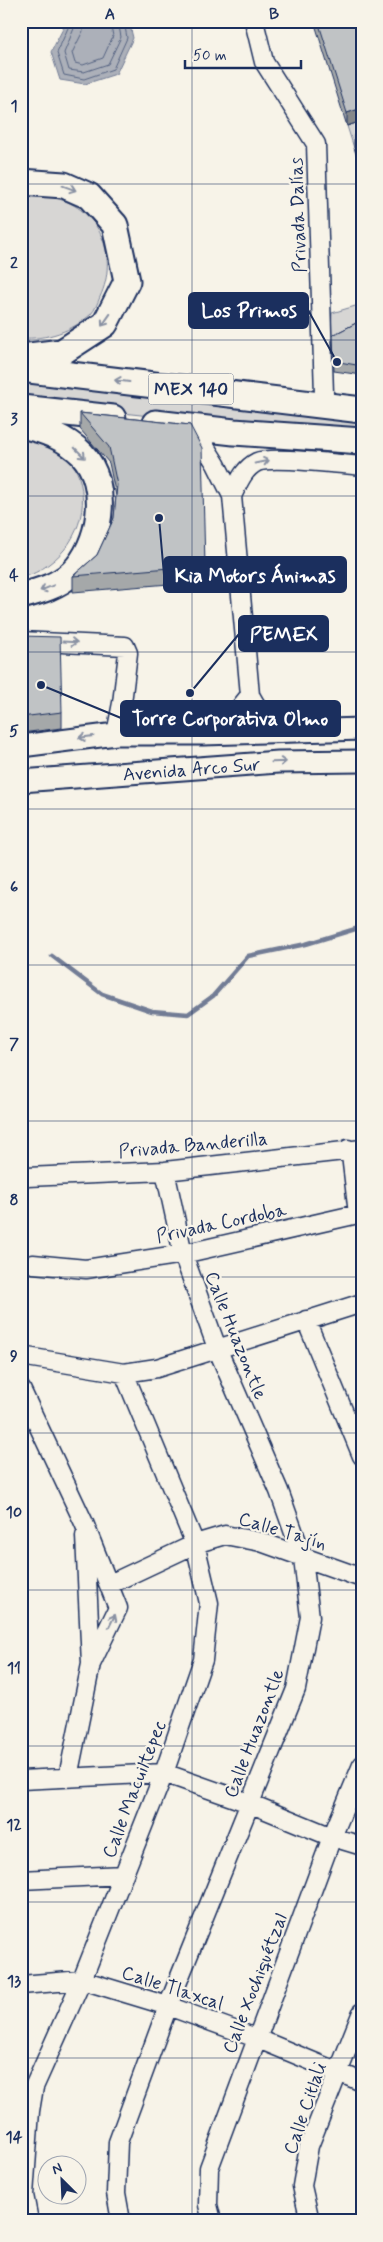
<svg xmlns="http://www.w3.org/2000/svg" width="383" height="2242" font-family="Mynerve,sans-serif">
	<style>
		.green { fill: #d7d6d4; stroke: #798299 }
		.water { fill: #acb0b9; stroke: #727c95 }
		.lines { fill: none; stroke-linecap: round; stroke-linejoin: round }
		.shore { stroke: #556382; stroke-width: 1 }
		.stream { stroke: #727c95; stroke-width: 4.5 }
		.minor-casing { stroke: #1b2f5e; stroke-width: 21 }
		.major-casing { stroke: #1b2f5e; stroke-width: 25 }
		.highway-casing { stroke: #1b2f5e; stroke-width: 29 }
		.minor { stroke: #f7f3e8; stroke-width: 18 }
		.major { stroke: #f7f3e8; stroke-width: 21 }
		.highway { stroke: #f7f3e8; stroke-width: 25 }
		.wall { fill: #a5a8a9; stroke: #1b2f5e }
		.shaded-wall { fill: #86888a; stroke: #1b2f5e }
		.building { fill: #c0c3c5; stroke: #1b2f5e }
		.oneway { stroke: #8991a3 }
		.grid { fill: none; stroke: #1b2f5e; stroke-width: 1; stroke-opacity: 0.55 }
		.labels { text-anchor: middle; stroke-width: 4.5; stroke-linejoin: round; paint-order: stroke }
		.shield { fill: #f7f3e8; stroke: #5d6a87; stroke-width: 1 }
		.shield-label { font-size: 18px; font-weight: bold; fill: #1b2f5e }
		.street-label { font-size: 19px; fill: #1b2f5e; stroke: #f7f3e8 }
		.leader { fill: none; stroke: #1b2f5e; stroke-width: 2 }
		.callout-dot { fill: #1b2f5e; stroke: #f7f3e8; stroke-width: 2 }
		.callout { fill: #1b2f5e; stroke: #1b2f5e; stroke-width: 2 }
		.callout-label { font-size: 20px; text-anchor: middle; font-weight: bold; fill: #fff }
		.neatline { fill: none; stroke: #1b2f5e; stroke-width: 2 }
		.grid-label { font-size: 16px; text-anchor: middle; font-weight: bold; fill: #1b2f5e }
	</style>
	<rect width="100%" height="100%" fill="#f7f3e8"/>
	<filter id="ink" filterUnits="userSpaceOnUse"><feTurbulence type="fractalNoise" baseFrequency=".02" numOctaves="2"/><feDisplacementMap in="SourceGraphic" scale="10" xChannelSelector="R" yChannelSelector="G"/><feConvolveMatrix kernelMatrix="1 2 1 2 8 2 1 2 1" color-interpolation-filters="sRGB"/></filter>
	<g filter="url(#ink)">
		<path class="green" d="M 362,121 L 362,146 L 354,148 L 347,126 Z
			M 32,196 C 39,197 48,196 55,198 C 100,208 119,257 100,297 C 98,302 95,310 91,314 C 73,331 46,340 21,338 L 21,199 Z
			M 362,304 L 362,328 L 330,346 L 332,313 Z
			M 21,370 L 362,403 L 362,439 L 21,402 Z
			M 21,430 C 41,438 60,443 72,462 C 93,497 81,541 49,564 C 41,570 31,576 21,577 Z"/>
		<path class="water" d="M 67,21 L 129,21 L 133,38 L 116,74 L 85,84 L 60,80 L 51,52 Z"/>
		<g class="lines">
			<path class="shore" d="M 71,21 L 57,53 L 64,75 L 84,79 L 113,69 L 127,38 L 124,21
				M 77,21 L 64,53 L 69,70 L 84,72 L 108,64 L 121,37 L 118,21
				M 85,21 L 83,31 L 72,53 L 75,63 L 83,65 L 103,58 L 113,36 L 110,21"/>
			<path class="stream" d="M 52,956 L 102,994 L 152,1011 L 188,1014 L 213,996 L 248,956 L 306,944 L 362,927"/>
			<defs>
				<path id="minor" d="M 254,21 L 264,62 L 316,144 L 324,394
					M 199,437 L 216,464 L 232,496 L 250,695 C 262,717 266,720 288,731
					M 232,496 C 238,484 243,469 257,462 C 271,456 342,464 362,466
					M 21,641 L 125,646 L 128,653 L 122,703 L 116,734
					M 203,734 L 230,720 L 250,695
					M 27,1177 L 165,1171 L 362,1149
					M 33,1264 L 86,1269 L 183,1254 L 358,1214 L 351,1155 L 348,1149
					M 306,1320 L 362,1456
					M 21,1356 L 124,1373 L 157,1368 L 362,1303
					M 21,1389 L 84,1523 L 118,1608 L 91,1664
					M 110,1584 L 195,1544 L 225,1535 L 261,1542 L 362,1578
					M 68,1777 L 91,1664 L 85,1536
					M 21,1780 L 164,1773 L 249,1803 L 332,1837 L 362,1846
					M 21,1880 L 123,1875
					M 21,1985 L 82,1980 L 168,2006 L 256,2038 L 362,2082
					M 29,2221 L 24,2195 L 30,2111 L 34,2087 L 82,1980 L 164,1773 L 203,1660 L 209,1603 L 195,1544 L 124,1373
					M 121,2221 L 116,2193 L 118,2142 L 168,2006 L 296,1689 L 310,1617 L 303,1558 L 279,1491 L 217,1348 L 183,1254 L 165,1171
					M 212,2221 L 208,2205 L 209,2168 L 332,1837 L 362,1765
					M 310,2221 L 302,2186 L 309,2146 L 362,2012"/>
				<g id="major">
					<path d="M 21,746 L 116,734 L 203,734 L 362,729"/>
					<path id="s1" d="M 21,781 L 278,762 L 362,761"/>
				</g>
				<path id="highway" d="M 21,182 L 64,185 L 89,196 L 115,225 L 127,281 L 105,324 L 62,352 L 21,357
					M 21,369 L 362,410
					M 21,408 L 113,418
					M 155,423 L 234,432 L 362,441
					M 21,425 C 44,430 65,437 82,454 C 111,484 101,546 72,573 C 58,586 40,591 21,596"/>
			</defs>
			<use href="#minor" class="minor-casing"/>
			<use href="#major" class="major-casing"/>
			<use href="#highway" class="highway-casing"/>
			<use href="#minor" class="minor"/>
			<use href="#major" class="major"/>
			<use href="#highway" class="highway"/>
		</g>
		<path class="wall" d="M 314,21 L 362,21 L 362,121 L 347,126 Z
			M 362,133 L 362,171 L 354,148 L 354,135 Z
			M 362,320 L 362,375 L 334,371 L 333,335 Z
			M 80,413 L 190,425 L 205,565 L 205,581 L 73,592 L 73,576 L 97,555 L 114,518 L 116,496 L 109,463 L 80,429 Z
			M 21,636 L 62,712 L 62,728 L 21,733 Z"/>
		<path class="shaded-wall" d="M 362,108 L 362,121 L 347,126 L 347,113 Z"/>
		<path class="building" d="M 318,21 L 362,21 L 362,108 L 347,113 Z
			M 362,133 L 362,159 L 354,135 Z
			M 362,320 L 362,366 L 334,361 L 333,335 Z
			M 80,413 L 190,425 L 202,448 L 205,565 L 73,576 L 97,555 L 114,518 L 117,485 L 109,447 Z
			M 21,636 L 60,637 L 62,712 L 21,717 Z"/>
		<defs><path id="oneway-shaft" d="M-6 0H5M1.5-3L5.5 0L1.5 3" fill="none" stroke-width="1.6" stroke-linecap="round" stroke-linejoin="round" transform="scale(1.25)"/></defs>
		<g class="oneway">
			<use href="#oneway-shaft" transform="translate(69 188) rotate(20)"/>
			<use href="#oneway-shaft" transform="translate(106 320) rotate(125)"/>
			<use href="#oneway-shaft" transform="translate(122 381) rotate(-173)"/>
			<use href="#oneway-shaft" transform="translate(80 453) rotate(45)"/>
			<use href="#oneway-shaft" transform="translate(262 462) rotate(-12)"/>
			<use href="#oneway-shaft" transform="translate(47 588) rotate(158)"/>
			<use href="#oneway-shaft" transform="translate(70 642) rotate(3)"/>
			<use href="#oneway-shaft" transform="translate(86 737) rotate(173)"/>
			<use href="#oneway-shaft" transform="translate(279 762) rotate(-2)"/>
			<use href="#oneway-shaft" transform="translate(112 1621) rotate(-64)"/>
		</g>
	</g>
	<path class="grid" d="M 192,21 L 192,2221M 21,184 L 362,184M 21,340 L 362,340M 21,496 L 362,496M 21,652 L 362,652M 21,809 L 362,809M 21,965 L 362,965M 21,1121 L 362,1121M 21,1277 L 362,1277M 21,1433 L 362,1433M 21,1590 L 362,1590M 21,1746 L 362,1746M 21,1902 L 362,1902M 21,2058 L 362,2058"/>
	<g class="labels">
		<rect class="shield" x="148.5" y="373.5" width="85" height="31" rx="4"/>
		<g class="shield-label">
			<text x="191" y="395">MEX 140</text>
		</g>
		<g class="street-label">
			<text transform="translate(297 215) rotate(-92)" y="7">Privada Dalías</text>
			<text dy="7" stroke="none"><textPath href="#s1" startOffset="171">Avenida Arco Sur</textPath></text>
			<text transform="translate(193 1144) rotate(-5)" y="7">Privada Banderilla</text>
			<text transform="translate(221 1222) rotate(-12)" y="7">Privada Cordoba</text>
			<text transform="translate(237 1335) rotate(68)" y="7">Calle Huazontle</text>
			<text transform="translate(283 1530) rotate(17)" y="7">Calle Tajín</text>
			<text transform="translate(253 1733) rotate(-69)" y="7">Calle Huazontle</text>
			<text transform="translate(133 1789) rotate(-69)" y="7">Calle Macuiltepec</text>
			<text transform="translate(254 1983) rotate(-69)" y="7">Calle Xochiquétzal</text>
			<text transform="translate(173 1987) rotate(18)" y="7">Calle Tlaxcal</text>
			<text transform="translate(304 2108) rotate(-71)" y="7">Calle Citlali</text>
		</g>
	</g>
	<path class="leader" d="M337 362L308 310M159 518L164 575M190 693L239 634M41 685L121 718"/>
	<g class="callout-dot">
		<circle cx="337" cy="362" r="5"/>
		<circle cx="159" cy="518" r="5"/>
		<circle cx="190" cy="693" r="5"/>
		<circle cx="41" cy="685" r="5"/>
	</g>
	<g class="callout">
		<rect x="189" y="293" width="119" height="35" rx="5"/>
		<rect x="164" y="557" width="182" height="35" rx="5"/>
		<rect x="239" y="616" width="89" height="35" rx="5"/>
		<rect x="121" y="701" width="219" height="35" rx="5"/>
	</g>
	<g class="callout-label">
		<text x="249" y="317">Los Primos</text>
		<text x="255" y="582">Kia Motors Ánimas</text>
		<text x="284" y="641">PEMEX</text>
		<text x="230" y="725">Torre Corporativa Olmo</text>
	</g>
	<rect width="383" height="2242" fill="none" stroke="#f7f3e8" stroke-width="55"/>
	<g transform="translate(62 2180) rotate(336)"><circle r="24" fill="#f7f3e8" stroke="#9fa5b1"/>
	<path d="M0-4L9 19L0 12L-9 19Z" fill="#1b2f5e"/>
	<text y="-8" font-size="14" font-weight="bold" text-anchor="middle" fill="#1b2f5e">N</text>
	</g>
	<path d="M185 60v8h116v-8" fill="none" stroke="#1b2f5e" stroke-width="2.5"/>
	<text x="193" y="60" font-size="15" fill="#1b2f5e" stroke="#f7f3e8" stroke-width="4" paint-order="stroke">50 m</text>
	<rect x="28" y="28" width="328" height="2186" class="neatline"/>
	<g class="grid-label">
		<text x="110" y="19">A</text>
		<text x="274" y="19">B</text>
		<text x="14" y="111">1</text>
		<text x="14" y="268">2</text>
		<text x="14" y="424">3</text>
		<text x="14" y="580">4</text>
		<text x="14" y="736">5</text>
		<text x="14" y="892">6</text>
		<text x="14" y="1049">7</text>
		<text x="14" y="1205">8</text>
		<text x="14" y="1361">9</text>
		<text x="14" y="1517">10</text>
		<text x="14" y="1673">11</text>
		<text x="14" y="1830">12</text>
		<text x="14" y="1986">13</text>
		<text x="14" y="2142">14</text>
	</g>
</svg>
